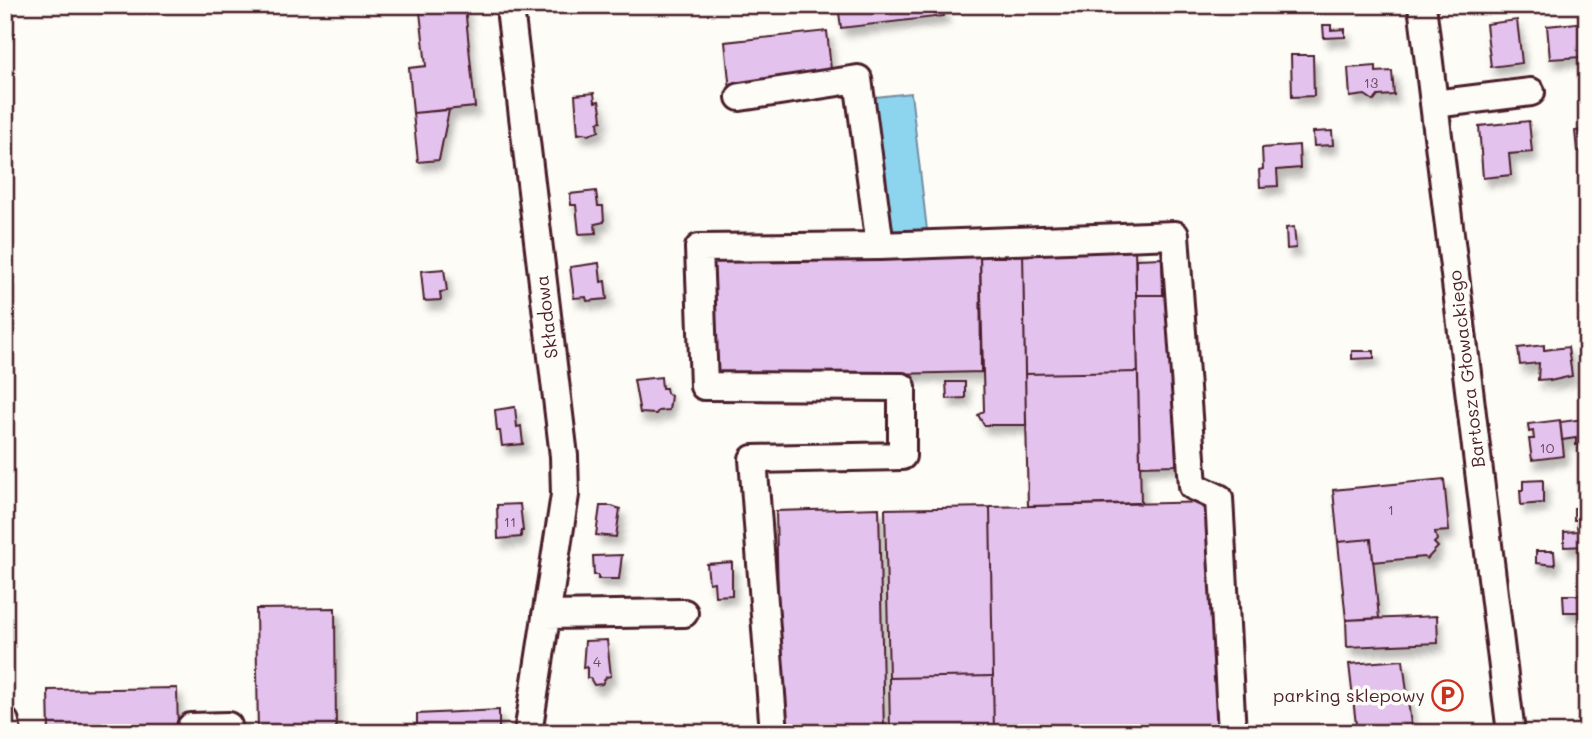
<svg xmlns="http://www.w3.org/2000/svg" width="1592" height="738" font-family="Mali,sans-serif">
	<style>
		.water { fill: #8dd4ee; stroke: #728ca0; stroke-width: 2 }
		.building { fill: #e3c2ee; stroke: #4a1f2b; stroke-width: 2; filter: url(#shadow) }
		.lines { fill: none; stroke-linecap: round; stroke-linejoin: round }
		.minor-casing { stroke: #4a1f2b; stroke-width: 32 }
		.minor { stroke: #fdfcf7; stroke-width: 26 }
		.labels { text-anchor: middle; stroke-width: 7; stroke-linejoin: round; paint-order: stroke }
		.number-label { font-size: 14px; fill: #70485c }
		.street-label { font-size: 18px; fill: #4a1f2b; stroke: #fdfcf7 }
		.poi-label { font-size: 18px; fill: #4a1f2b; stroke: #fdfcf7; text-anchor: end }
	</style>
	<defs>
		<filter id="shadow"><feDropShadow dx="4.5" dy="8" stdDeviation="3.5" flood-color="#0004"/></filter>
	</defs>
	<rect width="100%" height="100%" fill="#fdfcf7"/>
	<filter id="ink" filterUnits="userSpaceOnUse"><feTurbulence type="fractalNoise" baseFrequency=".0143" numOctaves="2"/><feDisplacementMap in="SourceGraphic" scale="14" xChannelSelector="R" yChannelSelector="G"/><feConvolveMatrix kernelMatrix="1 2 1 2 8 2 1 2 1" color-interpolation-filters="sRGB"/></filter>
	<g filter="url(#ink)">
		<path class="water" d="M 911,93 L 927,230 L 883,235 L 867,98 Z"/>
		<path class="building" d="M 838,5 L 942,5 L 944,16 L 841,28 Z
			M 465,7 L 475,107 L 413,113 L 409,68 L 426,66 L 420,12 Z
			M 1517,20 L 1522,63 L 1491,67 L 1486,24 Z
			M 1587,22 L 1587,78 L 1582,79 L 1581,57 L 1550,59 L 1547,26 Z
			M 1323,25 L 1331,25 L 1331,30 L 1345,29 L 1345,37 L 1324,38 Z
			M 827,31 L 832,79 L 730,90 L 725,42 Z
			M 1291,55 L 1313,55 L 1314,96 L 1292,97 Z
			M 1376,66 L 1376,72 L 1392,71 L 1394,95 L 1378,96 L 1374,101 L 1365,95 L 1350,97 L 1348,68 Z
			M 594,93 L 595,102 L 599,101 L 601,111 L 602,121 L 598,122 L 599,131 L 588,135 L 585,133 L 578,134 L 575,95 Z
			M 449,110 L 439,160 L 418,162 L 413,113 Z
			M 1529,121 L 1532,152 L 1509,154 L 1511,175 L 1483,178 L 1479,126 Z
			M 1582,125 L 1587,125 L 1587,150 L 1577,151 L 1575,131 L 1582,130 Z
			M 1332,131 L 1333,145 L 1314,146 L 1313,132 Z
			M 1299,145 L 1300,168 L 1277,170 L 1278,186 L 1260,187 L 1259,170 L 1263,169 L 1262,148 Z
			M 596,191 L 598,206 L 603,206 L 604,222 L 595,224 L 596,233 L 579,234 L 576,205 L 571,205 L 570,194 Z
			M 1294,227 L 1296,248 L 1287,249 L 1286,228 Z
			M 1135,249 L 1138,372 L 1025,374 L 1023,251 Z
			M 1023,251 L 1026,425 L 984,425 L 978,415 L 984,411 L 980,254 L 991,252 L 991,257 L 1005,257 L 1005,252 Z
			M 980,254 L 981,371 L 983,372 L 712,378 L 711,315 L 716,315 L 716,301 L 711,301 L 710,256 Z
			M 1162,258 L 1163,295 L 1136,295 L 1136,259 Z
			M 599,263 L 601,282 L 605,281 L 607,299 L 587,301 L 586,297 L 574,298 L 570,267 Z
			M 444,269 L 447,291 L 440,292 L 441,300 L 424,301 L 421,271 Z
			M 1136,295 L 1172,295 L 1176,465 L 1140,466 Z
			M 1544,345 L 1544,350 L 1568,347 L 1572,376 L 1550,381 L 1550,379 L 1538,380 L 1539,363 L 1520,365 L 1518,348 Z
			M 1352,351 L 1374,351 L 1374,358 L 1352,359 Z
			M 1138,372 L 1141,503 L 1028,506 L 1025,374 Z
			M 661,377 L 662,388 L 666,388 L 667,393 L 671,396 L 669,410 L 658,411 L 656,414 L 640,413 L 634,380 Z
			M 946,382 L 965,382 L 965,398 L 947,399 Z
			M 515,407 L 517,427 L 521,426 L 523,444 L 502,446 L 500,431 L 497,431 L 495,410 Z
			M 1584,419 L 1587,419 L 1587,445 L 1576,445 L 1576,438 L 1562,440 L 1560,422 Z
			M 1560,420 L 1564,456 L 1532,460 L 1529,439 L 1534,439 L 1533,431 L 1529,432 L 1528,424 Z
			M 1444,479 L 1449,531 L 1435,532 L 1437,540 L 1434,543 L 1438,547 L 1427,559 L 1424,557 L 1373,562 L 1371,539 L 1338,542 L 1333,490 Z
			M 1543,480 L 1543,503 L 1521,505 L 1520,490 L 1523,490 L 1523,481 Z
			M 1213,502 L 1218,733 L 994,733 L 990,507 Z
			M 520,504 L 523,531 L 521,531 L 521,537 L 498,539 L 497,505 Z
			M 600,506 L 612,506 L 620,509 L 616,537 L 596,535 Z
			M 990,507 L 993,676 L 889,678 L 885,509 Z
			M 1587,507 L 1587,520 L 1574,520 L 1574,508 Z
			M 879,508 L 884,733 L 786,733 L 785,690 L 780,690 L 776,511 Z
			M 1587,524 L 1587,546 L 1564,547 L 1564,532 L 1578,531 L 1577,525 Z
			M 1371,539 L 1379,618 L 1346,620 L 1338,542 Z
			M 1536,551 L 1554,551 L 1555,565 L 1536,563 Z
			M 622,555 L 619,579 L 598,579 L 598,575 L 594,575 L 593,556 Z
			M 732,562 L 732,595 L 715,596 L 714,582 L 709,583 L 707,564 Z
			M 1563,595 L 1587,595 L 1587,612 L 1564,612 Z
			M 335,608 L 336,733 L 258,733 L 256,609 Z
			M 1437,616 L 1438,643 L 1347,647 L 1346,620 Z
			M 607,640 L 611,676 L 606,677 L 602,684 L 594,685 L 590,678 L 587,678 L 587,667 L 583,668 L 585,641 Z
			M 1403,660 L 1412,733 L 1357,733 L 1349,664 Z
			M 993,676 L 994,733 L 890,733 L 889,678 Z
			M 177,688 L 178,733 L 49,733 L 48,690 Z
			M 499,710 L 499,733 L 417,733 L 417,714 Z"/>
		<g class="lines">
			<defs>
				<path id="minor" d="M 1422,5 L 1511,733
					M 511,17 L 564,456 L 565,495 L 528,733
					M 740,97 L 858,79 L 880,246 L 699,248 L 704,386 L 902,387 L 902,456 L 753,459 L 774,733
					M 1434,104 L 1531,92
					M 880,246 L 1175,235 L 1193,486 L 1219,498 L 1232,733
					M 546,615 L 684,613
					M 5,722 L 7,733
					M 191,733 L 191,727 L 228,726 L 229,733"/>
			</defs>
			<use href="#minor" class="minor-casing"/>
			<use href="#minor" class="minor"/>
		</g>
	</g>
	<defs>
		<symbol id="parking-ring" viewBox="-11 -11 22 22"><circle r="9.5" fill="#fdfcf7" stroke="#c8321e" stroke-width="1.5"/><path d="M-3.5-5.5H1a3.5 3.5 0 0 1 0 7H-1V5.5H-3.5ZM-1-3.4V-.6H.8a1.4 1.4 0 0 0 0-2.8Z" fill="#c8321e"/></symbol>
	</defs>
	<g fill-rule="evenodd">
		<use href="#parking-ring" x="1430" y="678" width="35" height="35"/>
	</g>
	<g class="labels">
		<g class="number-label">
			<text x="1371" y="88">13</text>
			<text x="1547" y="453">10</text>
			<text x="1391" y="515">1</text>
			<text x="510" y="527">11</text>
			<text x="597" y="667">4</text>
		</g>
		<g class="street-label">
			<text transform="translate(547 317) rotate(-97)" y="6">Składowa</text>
			<text transform="translate(1467 369) rotate(-97)" y="6">Bartosza Głowackiego</text>
		</g>
		<g class="poi-label">
			<text x="1425" y="702">parking sklepowy</text>
		</g>
	</g>
	<rect width="1592" height="738" fill="none" stroke="#fdfcf7" stroke-width="28"/>
	<rect x="14" y="14" width="1564" height="710" fill="none" stroke="#4a1f2b" stroke-width="2.5" filter="url(#ink)"/>
</svg>
